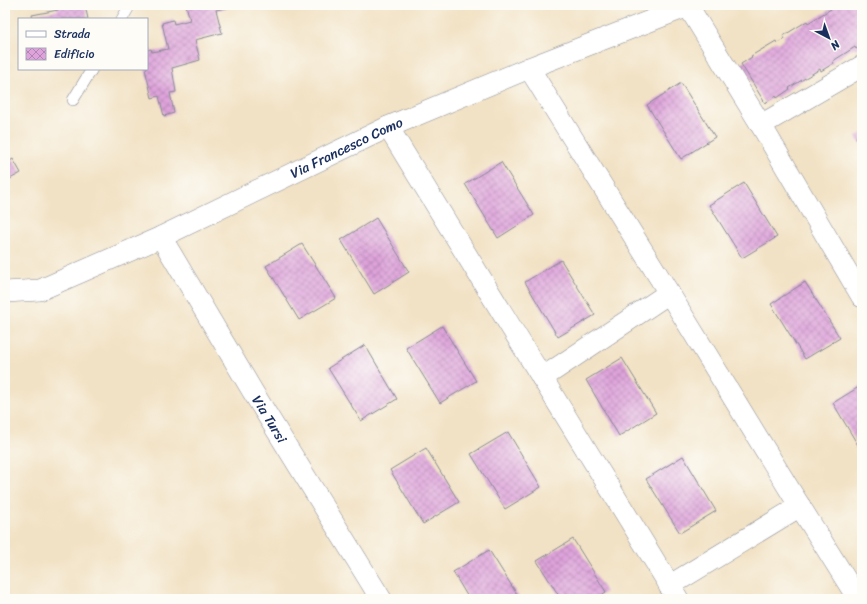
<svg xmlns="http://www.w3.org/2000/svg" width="867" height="604" font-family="Sriracha,sans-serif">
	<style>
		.building { fill: url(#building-cross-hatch) }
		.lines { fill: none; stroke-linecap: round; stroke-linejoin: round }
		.service-casing { stroke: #868892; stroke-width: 12 }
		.minor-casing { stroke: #868892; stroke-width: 22 }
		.service { stroke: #fff; stroke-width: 11 }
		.minor { stroke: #fff; stroke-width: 21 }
		.labels { text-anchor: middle; stroke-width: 3.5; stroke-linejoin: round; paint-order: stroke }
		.street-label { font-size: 14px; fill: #1b2f5e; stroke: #fdfcf7 }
	</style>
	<defs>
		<pattern id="building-cross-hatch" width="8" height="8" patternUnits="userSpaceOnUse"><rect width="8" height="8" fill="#dea3da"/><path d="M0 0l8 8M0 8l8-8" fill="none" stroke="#b385b4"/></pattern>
	</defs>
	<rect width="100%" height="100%" fill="#fdfcf7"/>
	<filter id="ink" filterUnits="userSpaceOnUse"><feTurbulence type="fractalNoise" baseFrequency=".025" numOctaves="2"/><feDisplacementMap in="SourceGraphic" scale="8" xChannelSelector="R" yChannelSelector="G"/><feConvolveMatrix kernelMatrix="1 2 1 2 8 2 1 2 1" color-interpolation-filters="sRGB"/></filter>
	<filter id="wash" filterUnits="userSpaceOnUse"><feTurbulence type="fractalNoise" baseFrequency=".012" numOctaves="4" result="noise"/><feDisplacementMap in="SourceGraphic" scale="16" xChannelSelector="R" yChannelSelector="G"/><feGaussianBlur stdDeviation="0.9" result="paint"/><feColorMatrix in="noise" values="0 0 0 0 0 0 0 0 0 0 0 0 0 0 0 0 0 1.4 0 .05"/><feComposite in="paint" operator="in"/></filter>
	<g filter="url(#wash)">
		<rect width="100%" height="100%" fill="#f2e2c5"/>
		<g id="blocks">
			<path class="building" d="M 56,5 L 85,5 L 88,19 L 33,19 L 32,15 L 58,10 Z
				M 186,5 L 236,6 L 216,10 L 222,33 L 195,40 L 200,60 L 172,68 L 176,92 L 170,93 L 174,113 L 164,116 L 159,96 L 152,98 L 145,69 L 147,69 L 147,50 L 151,49 L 152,52 L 168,49 L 162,23 L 173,20 L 174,24 L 190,20 Z
				M 834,5 L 862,5 L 862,45 L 856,49 L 855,47 L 833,61 L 834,63 L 821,71 L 820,69 L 789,88 L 790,89 L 777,98 L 776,96 L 765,103 L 741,64 L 752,57 L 751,56 L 776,41 L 777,43 L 785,39 L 783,36 L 807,21 L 808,23 L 831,9 L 830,7 Z
				M 681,83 L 715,137 L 681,159 L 647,105 Z
				M 862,133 L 862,146 L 856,137 Z
				M 13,159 L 21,173 L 8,180 L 5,175 L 5,164 Z
				M 501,162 L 534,215 L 498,238 L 465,184 Z
				M 744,183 L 777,237 L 742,258 L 709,205 Z
				M 376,218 L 409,272 L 374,294 L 341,240 Z
				M 302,244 L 336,298 L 299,320 L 266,266 Z
				M 561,260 L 595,315 L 558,337 L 525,282 Z
				M 805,282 L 840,338 L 805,359 L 771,304 Z
				M 442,326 L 476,381 L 440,403 L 406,348 Z
				M 365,345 L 397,399 L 361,421 L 328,368 Z
				M 622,358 L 656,413 L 619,436 L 586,380 Z
				M 862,385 L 862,452 L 833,403 Z
				M 508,432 L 541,487 L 505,509 L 471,454 Z
				M 426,448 L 459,502 L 423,524 L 390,470 Z
				M 683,456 L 716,511 L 680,533 L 646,479 Z
				M 573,539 L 606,592 L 595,599 L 561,599 L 537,561 Z
				M 489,550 L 520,599 L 469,599 L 453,572 Z"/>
		</g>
	</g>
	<g filter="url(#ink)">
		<use href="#blocks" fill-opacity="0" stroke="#868892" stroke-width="1"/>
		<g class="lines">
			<defs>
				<path id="service" d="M 122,19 L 130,5
					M 73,100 L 92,69"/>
				<g id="minor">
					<path d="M 688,6 L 761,125 L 862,297"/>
					<path d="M 529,68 L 669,293 L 791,492 L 858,599"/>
					<path d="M 761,125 L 862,66"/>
					<path d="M 388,127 L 678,599"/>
					<path id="s1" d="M 161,237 L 253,392 L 381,599"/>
					<path id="s2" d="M 5,292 L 40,290 L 161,237 L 388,127 L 529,68 L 691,5"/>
					<path d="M 542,378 L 669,293"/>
					<path d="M 669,586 L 800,506"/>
				</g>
			</defs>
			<use href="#service" class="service-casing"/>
			<use href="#minor" class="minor-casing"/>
			<use href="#service" class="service"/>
			<use href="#minor" class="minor"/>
		</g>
	</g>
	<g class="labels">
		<g class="street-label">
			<text dy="5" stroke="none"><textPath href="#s2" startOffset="373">Via Francesco Como</textPath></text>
			<text dy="5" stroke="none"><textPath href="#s1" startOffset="212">Via Tursi</textPath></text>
		</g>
	</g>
	<rect width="867" height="604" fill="none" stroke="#fdfcf7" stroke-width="20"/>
	<rect x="18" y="18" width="130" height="52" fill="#fdfcf7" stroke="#a3aaba"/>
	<rect x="26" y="31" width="20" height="6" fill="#ffffff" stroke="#a3aaba"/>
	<text x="54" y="38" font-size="12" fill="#1b2f5e">Strada</text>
	<rect x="26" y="48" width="20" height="12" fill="url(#building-cross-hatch)" stroke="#a3aaba"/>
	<text x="54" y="58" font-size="12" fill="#1b2f5e">Edificio</text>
	<g transform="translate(829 38) rotate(139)" stroke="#fdfcf7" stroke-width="3" paint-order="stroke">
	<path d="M0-3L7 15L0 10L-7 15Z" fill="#1b2f5e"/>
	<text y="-6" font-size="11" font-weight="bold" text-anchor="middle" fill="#1b2f5e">N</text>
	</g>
</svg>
